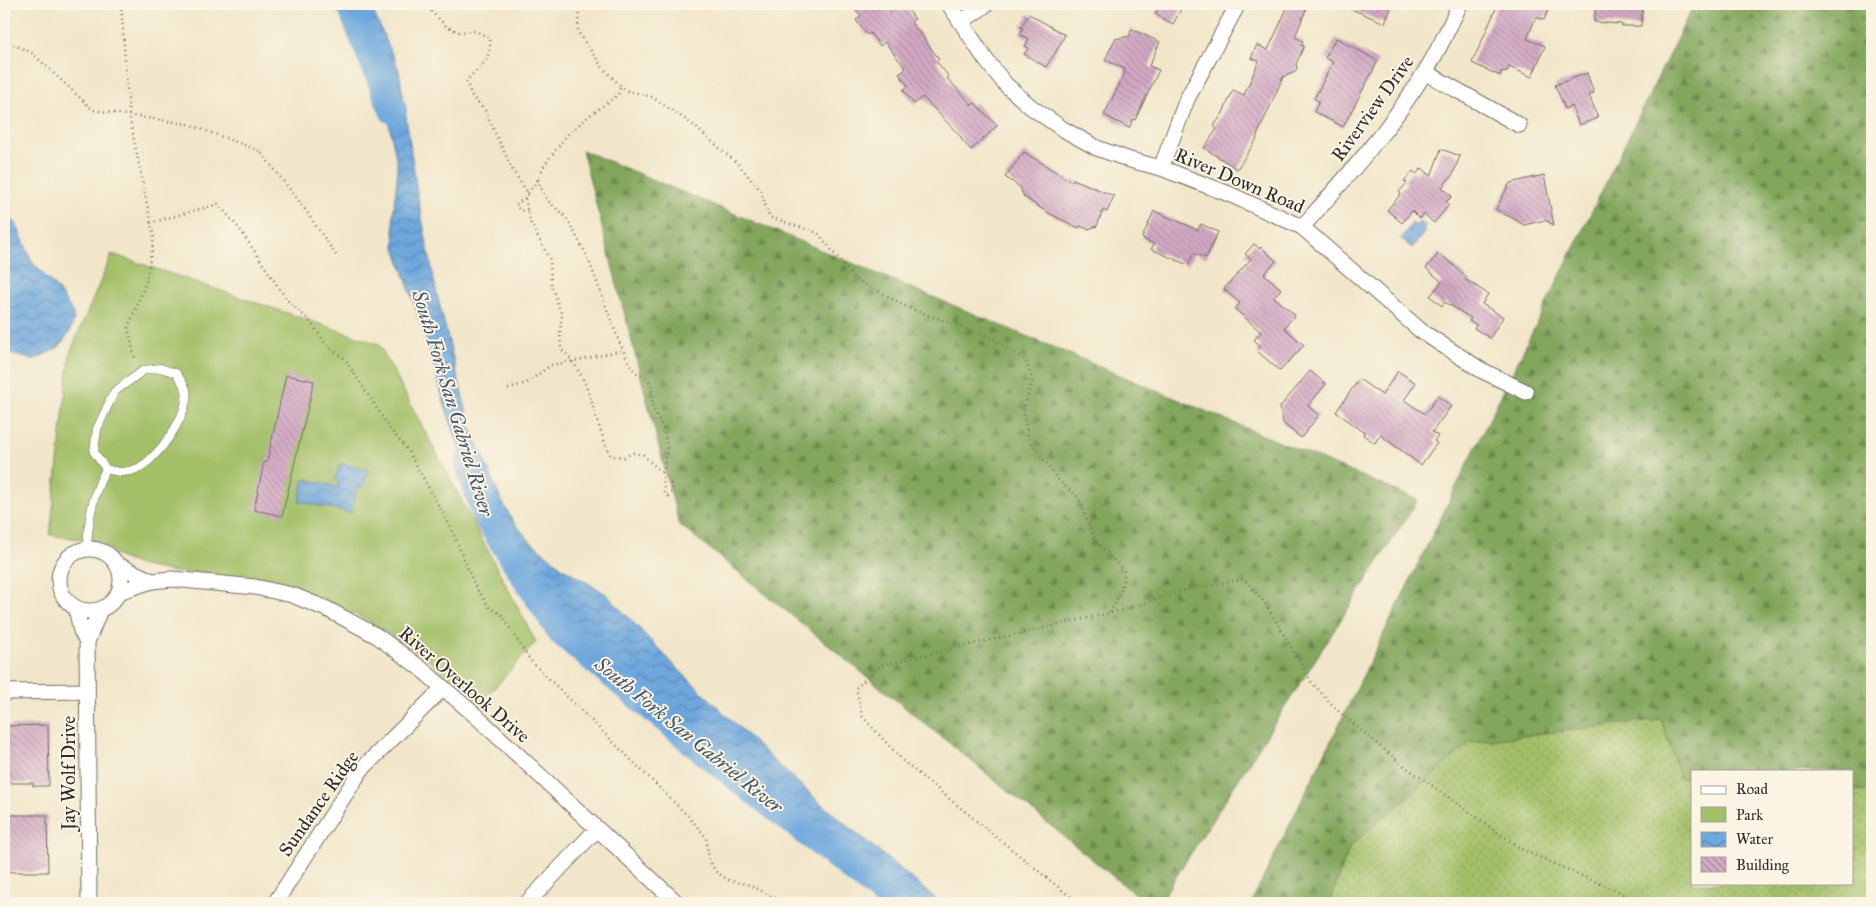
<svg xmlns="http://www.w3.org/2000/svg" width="1876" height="907" font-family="'IM FELL Great Primer',serif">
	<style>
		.grass { fill: url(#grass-dots); stroke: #677549 }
		.forest { fill: url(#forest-firs); stroke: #566844 }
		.park { fill: #a3bf67; stroke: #677549 }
		.water { fill: url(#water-waves); stroke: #4c6984 }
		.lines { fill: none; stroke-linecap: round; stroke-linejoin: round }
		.river { stroke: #6da7dd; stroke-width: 28 }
		.building { fill: url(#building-back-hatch) }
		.service-casing { stroke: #706c62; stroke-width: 9 }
		.minor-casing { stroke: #706c62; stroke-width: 17 }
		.path { stroke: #706c62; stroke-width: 2.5; stroke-dasharray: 1 4; stroke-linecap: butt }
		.service { stroke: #fff; stroke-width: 8 }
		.minor { stroke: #fff; stroke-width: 15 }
		.labels { text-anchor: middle; stroke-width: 4; stroke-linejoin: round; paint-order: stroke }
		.street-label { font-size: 19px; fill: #2b2b2b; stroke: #fcf5e5 }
		.water-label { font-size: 20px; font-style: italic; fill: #425669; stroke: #fcf5e5 }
	</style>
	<defs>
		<pattern id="grass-dots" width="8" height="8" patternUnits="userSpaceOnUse" patternTransform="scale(1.25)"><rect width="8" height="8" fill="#a3bf67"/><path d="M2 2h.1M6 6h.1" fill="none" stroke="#859b55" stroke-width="1.8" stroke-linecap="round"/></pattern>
		<pattern id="forest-firs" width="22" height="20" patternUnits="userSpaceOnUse" patternTransform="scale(1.25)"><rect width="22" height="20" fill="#82a65c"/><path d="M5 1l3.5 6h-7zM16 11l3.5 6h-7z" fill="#6b874c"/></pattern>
		<pattern id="water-waves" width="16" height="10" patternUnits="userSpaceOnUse" patternTransform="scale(1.25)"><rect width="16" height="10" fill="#6da7dd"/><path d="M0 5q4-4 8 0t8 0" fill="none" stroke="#5a88b3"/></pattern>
		<pattern id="building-back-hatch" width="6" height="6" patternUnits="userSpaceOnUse" patternTransform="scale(1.25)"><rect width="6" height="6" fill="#d3a9c5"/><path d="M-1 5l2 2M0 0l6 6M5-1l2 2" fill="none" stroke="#ab8aa0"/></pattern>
	</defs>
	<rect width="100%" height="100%" fill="#fcf5e5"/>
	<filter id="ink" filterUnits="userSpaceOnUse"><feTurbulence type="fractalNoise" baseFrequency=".02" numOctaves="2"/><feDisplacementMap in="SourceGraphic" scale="10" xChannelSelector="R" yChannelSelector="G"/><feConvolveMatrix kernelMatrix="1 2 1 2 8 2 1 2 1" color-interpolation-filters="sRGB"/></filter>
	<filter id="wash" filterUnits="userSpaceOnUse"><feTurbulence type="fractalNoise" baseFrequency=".0096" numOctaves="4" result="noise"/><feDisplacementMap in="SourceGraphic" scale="20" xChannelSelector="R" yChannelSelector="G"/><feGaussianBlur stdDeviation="1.12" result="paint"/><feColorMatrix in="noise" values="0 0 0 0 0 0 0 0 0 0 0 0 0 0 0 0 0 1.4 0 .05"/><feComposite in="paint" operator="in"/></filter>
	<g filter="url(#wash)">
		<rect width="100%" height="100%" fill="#f1e6c9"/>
		<path class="grass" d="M 1661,719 L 1680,777 L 1692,779 L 1692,883 L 1852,883 L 1852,790 L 1872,791 L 1872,903 L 1329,903 L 1350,846 L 1471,742 Z"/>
		<path class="forest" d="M 1694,4 L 1872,4 L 1872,791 L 1852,790 L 1852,771 L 1692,771 L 1692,779 L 1680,778 L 1661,719 L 1471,742 L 1350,846 L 1329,903 L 1251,903 Z
			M 582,150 L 1418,500 L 1159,903 L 1146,903 L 679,524 Z"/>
		<path class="park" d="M 112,254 L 379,344 L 536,642 L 479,705 L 426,658 L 367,620 L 324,600 L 280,583 L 197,573 L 173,572 L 139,565 L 119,557 L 100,542 L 50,535 L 70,353 Z"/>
		<path class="water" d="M 343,4 L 370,4 L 399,70 L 418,198 L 437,295 L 470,425 L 501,500 L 515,524 L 530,541 L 563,568 L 606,594 L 677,668 L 775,762 L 824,806 L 941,903 L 892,903 L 797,822 L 637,692 L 563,620 L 509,559 L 494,529 L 463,458 L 445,406 L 428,345 L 395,247 L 393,215 L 397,179 L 397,163 L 377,65 L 362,29 Z
			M 4,211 L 16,223 L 32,262 L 58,290 L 72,311 L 74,320 L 69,333 L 59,347 L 34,360 L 7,353 L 4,349 Z
			M 1419,222 L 1426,226 L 1423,229 L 1425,232 L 1412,248 L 1401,239 L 1412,223 L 1416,226 Z
			M 340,463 L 368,470 L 364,487 L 357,486 L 351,513 L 299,501 L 304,479 L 338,487 L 339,482 L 335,481 Z"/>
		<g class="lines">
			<path class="river" d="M 350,4 L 393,110
				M 469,464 L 486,516 L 561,632 L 704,751 L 896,903"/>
		</g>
		<g id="blocks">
			<path class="building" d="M 851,4 L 884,4 L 891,13 L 903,4 L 915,19 L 911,22 L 939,59 L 936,61 L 949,77 L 947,78 L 972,105 L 975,103 L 997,126 L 971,150 L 961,139 L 962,138 L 923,97 L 914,104 L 903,90 L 908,86 L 899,74 L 906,69 L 885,42 L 880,46 L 870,33 L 867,35 L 856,20 L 861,16 Z
				M 1161,4 L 1184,4 L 1173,24 L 1155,14 Z
				M 1289,4 L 1308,4 L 1295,37 L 1303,41 L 1301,45 L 1304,46 L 1296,64 L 1297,68 L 1295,72 L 1283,77 L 1256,138 L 1257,139 L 1237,169 L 1204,148 L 1217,129 L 1214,126 L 1223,113 L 1233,90 L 1244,95 L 1259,61 L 1251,58 L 1257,45 L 1268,50 Z
				M 1339,4 L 1393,4 L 1385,23 Z
				M 1498,4 L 1551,4 L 1544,20 L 1536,17 L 1527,39 L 1545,46 L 1532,77 L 1509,67 L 1507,71 L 1501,72 L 1500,76 L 1472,63 Z
				M 1596,4 L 1643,4 L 1641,26 L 1622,26 L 1621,24 L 1594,22 Z
				M 1029,14 L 1065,35 L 1057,50 L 1046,67 L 1024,54 L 1029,48 L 1025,46 L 1029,39 L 1020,34 L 1023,28 L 1021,27 Z
				M 1131,29 L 1160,42 L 1149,66 L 1159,70 L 1135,120 L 1133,119 L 1129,128 L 1104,115 L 1125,73 L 1124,72 L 1125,69 L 1105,60 L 1115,39 L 1130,36 Z
				M 1336,38 L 1378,61 L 1343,127 L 1314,112 L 1319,101 L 1314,99 L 1333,62 L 1325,58 Z
				M 1587,73 L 1594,93 L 1589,95 L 1598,118 L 1579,125 L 1572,106 L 1565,109 L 1555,85 Z
				M 1441,149 L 1460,156 L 1453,174 L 1442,187 L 1452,196 L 1446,202 L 1449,205 L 1434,223 L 1424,214 L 1420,219 L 1412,211 L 1402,223 L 1387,210 L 1401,194 L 1399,192 L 1407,183 L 1404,181 L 1413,171 L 1416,174 L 1422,168 L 1431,176 Z
				M 1024,152 L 1072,182 L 1073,179 L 1114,196 L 1107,212 L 1103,210 L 1097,226 L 1088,229 L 1080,226 L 1079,228 L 1050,214 L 1024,197 L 1020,187 L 1005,177 Z
				M 1544,175 L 1554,225 L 1545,220 L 1524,225 L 1496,209 L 1510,183 Z
				M 1154,211 L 1198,230 L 1201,224 L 1218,232 L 1206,258 L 1194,253 L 1188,265 L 1151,249 L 1154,244 L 1142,238 Z
				M 1254,244 L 1260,249 L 1261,247 L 1276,261 L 1264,274 L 1281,289 L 1274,297 L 1295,315 L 1284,328 L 1304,345 L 1280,371 L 1257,351 L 1261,346 L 1254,340 L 1261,332 L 1235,309 L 1240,303 L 1224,289 L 1251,259 L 1245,254 Z
				M 1439,253 L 1467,277 L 1465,279 L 1488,294 L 1482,304 L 1503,317 L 1490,338 L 1474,328 L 1477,325 L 1469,321 L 1471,318 L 1445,302 L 1442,306 L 1430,296 L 1442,282 L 1426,268 Z
				M 1310,371 L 1326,384 L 1308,406 L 1319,415 L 1301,438 L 1283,423 L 1280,407 Z
				M 1398,371 L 1416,383 L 1404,400 L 1425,414 L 1438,396 L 1451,406 L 1432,432 L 1438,436 L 1434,441 L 1437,443 L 1421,465 L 1380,435 L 1375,443 L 1363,435 L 1364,432 L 1336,412 L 1359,379 L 1382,395 Z
				M 286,375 L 314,381 L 282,516 L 254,510 L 264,462 L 267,462 Z
				M 48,725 L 49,786 L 33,786 L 33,783 L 4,783 L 4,726 Z
				M 4,815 L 47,815 L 48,872 L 4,872 Z"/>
		</g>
	</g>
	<g filter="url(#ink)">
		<use href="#blocks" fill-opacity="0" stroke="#706c62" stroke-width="1"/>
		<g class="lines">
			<defs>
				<path id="service" d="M 160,368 L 176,373 C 179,378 184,384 186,390 C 191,412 157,461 136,469 C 125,474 117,472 106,469 L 94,452 L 97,429 L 114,392 L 144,370 Z
					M 87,549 C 88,521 92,494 106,469"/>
				<path id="minor" d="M 949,4 L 986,60 L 1006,85 L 1031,107 L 1063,129 L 1097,148 L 1130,160 L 1161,168 L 1229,194 L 1302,227 L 1421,331 L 1481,370 L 1526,392
					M 961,22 L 987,4
					M 1425,72 L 1519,125
					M 1161,168 L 1187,99 L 1238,4
					M 1302,227 C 1346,178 1391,128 1425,72 C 1439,50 1449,27 1460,4
					M59 580a31 31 0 1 1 62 0a31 31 0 1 1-62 0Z
					M 118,565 L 152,581
					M 119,592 L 152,581 L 172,579 L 255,587 L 292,595 L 327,609 L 377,636 L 419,667 L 476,716 L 677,903
					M 76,608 L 81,631 L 87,642
					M 4,692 L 87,691
					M 89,903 L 87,642 L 100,610
					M 275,903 L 361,770 L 443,688
					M 527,903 L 597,829"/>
			</defs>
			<use href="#service" class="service-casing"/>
			<use href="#minor" class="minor-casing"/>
			<path class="path" d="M 121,4 L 129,115 L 154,238 L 146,282 L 128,328 L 135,358
				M 424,4 L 446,26 L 458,32 L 476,31 L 490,38 C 491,62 481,65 466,81 L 472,96 L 485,111 L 513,171 L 528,193 L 525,198 L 530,222 L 550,260 L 551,283 L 562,316 L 560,330 L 561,349 C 592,376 593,422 611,456 L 624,457 L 633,453 L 643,455 L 669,479 L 673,490 L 668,496 L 664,493 L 663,473 L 667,448 L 664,431 L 653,407 L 651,384 L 647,379 L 635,372 L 629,363 L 618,339 L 588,258 L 566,217 L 547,200 L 539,183 L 538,179 L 545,164 L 567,135 L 590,115 L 618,95 L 621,86
				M 579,4 L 578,32 L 603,68 L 625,90 L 652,97 L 692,124 L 739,165 L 761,191 L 769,217 L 818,233 L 854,278 L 909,308 L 994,339 L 1026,360 L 1032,381 L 1023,412 L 1028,438 L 1060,482 L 1078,497 L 1095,540 L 1125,572 L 1121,592 L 1110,613
				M 4,41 L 31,52 L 93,110 L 188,124 L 260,151 L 302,205 L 336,255
				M 528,193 L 538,180
				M 525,198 L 516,205 L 520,211 L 528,211
				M 150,223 L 218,204 L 239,228 L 287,300 L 308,319 L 326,344 L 345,359 L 390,429 L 407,449 L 451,528 L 475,586 L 490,608 L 501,614 L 530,660 L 688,816 L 706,837 L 709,859 L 715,871 L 728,880 L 750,885 L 785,903
				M 508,389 L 527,383 L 551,365 L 581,360 L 622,350
				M 1078,903 L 904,762 L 862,716 L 856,688 L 881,665 L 1123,610 L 1182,591 L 1244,579 L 1265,603 L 1312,683 L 1337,710 L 1400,763 L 1523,850 L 1644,903"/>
			<use href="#service" class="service"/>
			<use href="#minor" class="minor"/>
		</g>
	</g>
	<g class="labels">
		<g class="street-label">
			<text transform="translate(1372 108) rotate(-54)" y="7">Riverview Drive</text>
			<text transform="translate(1240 180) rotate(23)" y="7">River Down Road</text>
			<text transform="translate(465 684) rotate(41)" y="7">River Overlook Drive</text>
			<text transform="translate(68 773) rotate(-90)" y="7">Jay Wolf Drive</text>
			<text transform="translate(318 803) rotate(-55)" y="7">Sundance Ridge</text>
		</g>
		<g class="water-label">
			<text transform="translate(453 403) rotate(73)" y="7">South Fork San Gabriel River</text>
			<text transform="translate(689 735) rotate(39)" y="7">South Fork San Gabriel River</text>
		</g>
	</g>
	<rect width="1876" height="907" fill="none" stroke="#fcf5e5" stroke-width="20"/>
	<rect x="1691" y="770" width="162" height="115" fill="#fcf5e5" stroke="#a8a49b"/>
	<rect x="1701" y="786" width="25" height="8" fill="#ffffff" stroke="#a8a49b"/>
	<text x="1736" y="794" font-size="15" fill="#2b2b2b">Road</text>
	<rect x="1701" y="807" width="25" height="15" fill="#a3bf67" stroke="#a8a49b"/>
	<text x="1736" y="820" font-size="15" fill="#2b2b2b">Park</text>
	<rect x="1701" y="832" width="25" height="15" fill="url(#water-waves)" stroke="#a8a49b"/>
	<text x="1736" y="844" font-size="15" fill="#2b2b2b">Water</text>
	<rect x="1701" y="857" width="25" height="15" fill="url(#building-back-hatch)" stroke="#a8a49b"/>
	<text x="1736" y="870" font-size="15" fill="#2b2b2b">Building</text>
</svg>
